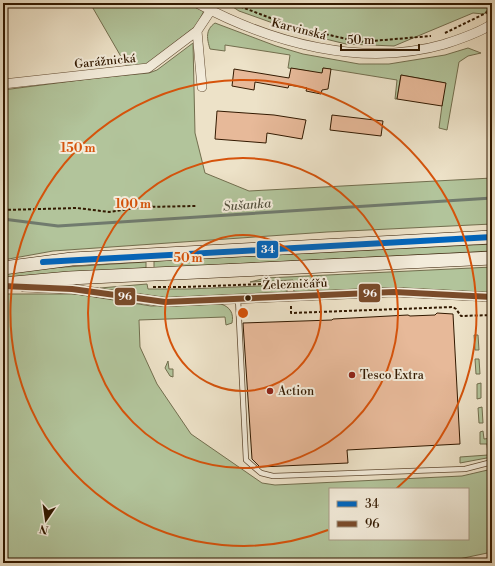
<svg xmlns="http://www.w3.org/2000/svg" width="495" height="566" font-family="'Libre Bodoni',serif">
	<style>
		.green { fill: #b2c49b; stroke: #726e4e; fill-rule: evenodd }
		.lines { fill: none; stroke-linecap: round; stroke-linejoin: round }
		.stream { stroke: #707b6e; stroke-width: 3 }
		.building { fill: #e7b999; stroke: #321900 }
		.service-casing { stroke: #614b32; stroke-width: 6 }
		.minor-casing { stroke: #614b32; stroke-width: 10 }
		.secondary-casing { stroke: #321900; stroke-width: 14 }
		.path { stroke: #321900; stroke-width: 2; stroke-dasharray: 3 2; stroke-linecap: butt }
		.service { stroke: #f3ecdb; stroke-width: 4.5 }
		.minor { stroke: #f3ecdb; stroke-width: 9 }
		.secondary { stroke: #f3ecdb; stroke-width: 13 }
		.bus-1-casing { stroke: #f3ecdb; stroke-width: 9 }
		.bus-2-casing { stroke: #f3ecdb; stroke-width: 9 }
		.bus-1 { stroke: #0065bd; stroke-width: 6 }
		.bus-2 { stroke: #7a4b2a; stroke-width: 6 }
		.ring { fill: none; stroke: #d6530b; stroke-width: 2 }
		.bus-dot { fill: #321900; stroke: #f3ecdb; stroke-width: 1.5 }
		.poi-dot { fill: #8f2418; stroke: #f3ecdb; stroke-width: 1.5 }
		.labels { text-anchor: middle; stroke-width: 4; stroke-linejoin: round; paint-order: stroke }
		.street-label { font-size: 12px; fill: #321900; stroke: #f3ecdb }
		.poi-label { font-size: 12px; fill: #321900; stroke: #f3ecdb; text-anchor: start }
		.water-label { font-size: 13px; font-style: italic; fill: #565240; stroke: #f3ecdb }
		.centre { fill: #d6530b; stroke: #f3ecdb; stroke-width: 2 }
		.ring-label { font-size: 12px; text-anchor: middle; font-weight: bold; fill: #d6530b; stroke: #f3ecdb; stroke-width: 4; stroke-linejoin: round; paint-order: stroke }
		.line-badge { stroke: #f3ecdb; stroke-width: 1.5 }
		.badge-label { font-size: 11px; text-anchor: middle; font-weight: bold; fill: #fff }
	</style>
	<rect width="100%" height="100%" fill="#ede2c8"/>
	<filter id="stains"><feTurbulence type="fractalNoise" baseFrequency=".005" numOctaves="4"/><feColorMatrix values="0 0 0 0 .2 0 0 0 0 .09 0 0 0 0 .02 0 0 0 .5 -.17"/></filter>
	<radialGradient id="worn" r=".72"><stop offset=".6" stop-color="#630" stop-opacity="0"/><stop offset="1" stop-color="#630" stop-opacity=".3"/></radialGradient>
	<path class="green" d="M 90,3 L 189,3 L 204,11 L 196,26 L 147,64 L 127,67 Z
		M 227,3 L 492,3 L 492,4 L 484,14 L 473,13 L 394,46 L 346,44 L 301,33 L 239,11 Z
		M 215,23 L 276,46 L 303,54 L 359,64 L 389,64 L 445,55 L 468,48 L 481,53 L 468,56 L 459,62 L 447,130 L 439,128 L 445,83 L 401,75 L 397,99 L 395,99 L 397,80 L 323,68 L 321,82 L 309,71 L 288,68 L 290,55 L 225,45 L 225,51 L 210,49 C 207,39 205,30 215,23 Z
		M 193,43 L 195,133 L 205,173 L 249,191 L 492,178 L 492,224 L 327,232 L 53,251 L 3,260 L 3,90 L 96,78 L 149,73 L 157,70 Z
		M 492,244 L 492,251 L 154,268 L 154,261 Z
		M 146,262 L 146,268 L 3,278 L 3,274 L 50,268 Z
		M 492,267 L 492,294 L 294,292 L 293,280 L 250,282 L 266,278 Z
		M 147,284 L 148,289 L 188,289 L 283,285 L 287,288 L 287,293 L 165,298 L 101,289 L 100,288 Z
		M 3,294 L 76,294 L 151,306 L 221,304 C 230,307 234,313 232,323 L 226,325 L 225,317 L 139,320 L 140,347 L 157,384 L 191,434 L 262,483 L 275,485 L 462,476 L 492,469 L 492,552 L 440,563 L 3,563 ZM 330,489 L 468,489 L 468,539 L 330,539 Z
		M 474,335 L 478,335 L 479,350 L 475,350 Z
		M 475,359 L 479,359 L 480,374 L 476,374 Z
		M 168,361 L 169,369 L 173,369 L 173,377 L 170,376 L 165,368 Z
		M 481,383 L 481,398 L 477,399 L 477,384 Z
		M 482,407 L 483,423 L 479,423 L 478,408 Z
		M 483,431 L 484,439 L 492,438 L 492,457 L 460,463 L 460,457 L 488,455 L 487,444 L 480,444 L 480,432 Z"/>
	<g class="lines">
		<path class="stream" d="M 3,219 L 58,226 L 492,198"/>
	</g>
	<path class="building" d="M 291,68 L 322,73 L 323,68 L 331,69 L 328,89 L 322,90 L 321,94 L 306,91 L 307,88 L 289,85 L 288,88 L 255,82 L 254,90 L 232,86 L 234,69 L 289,78 Z
		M 401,75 L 446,83 L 442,106 L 397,99 Z
		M 217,111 L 274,115 L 306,120 L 302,139 L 267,133 L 266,143 L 215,139 Z
		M 332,115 L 383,121 L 381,136 L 330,130 Z
		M 437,313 L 453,314 L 460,444 L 347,450 L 348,463 L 260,467 L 252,459 L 243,323 L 332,320 L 333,319 L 408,315 L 410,316 L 435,315 Z"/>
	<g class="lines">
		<defs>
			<path id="service" d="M 238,299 L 246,460 L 261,473 L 273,476 L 465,469 L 492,462"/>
			<path id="minor" d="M 197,3 C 271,43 362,68 445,44 C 460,39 479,33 492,24
				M 197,31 L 202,87
				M 3,84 L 148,68 L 197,31 L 211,10
				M 24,287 L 72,289 L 165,302 L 394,292 L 492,297"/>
			<path id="secondary" d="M 3,268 L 72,259 L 492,237
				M 3,284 L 69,278 L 492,258"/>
		</defs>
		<use href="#service" class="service-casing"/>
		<use href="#minor" class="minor-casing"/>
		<use href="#secondary" class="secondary-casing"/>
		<path class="path" d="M 231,3 L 294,27 L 360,42 L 431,36
			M 445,33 L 486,13 L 492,7
			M 3,210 L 77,208 L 109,212 L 142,207 L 197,206
			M 153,287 L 183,287 L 290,283 L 290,288
			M 291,306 L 291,313 L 453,307 L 456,309 L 461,316 L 492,315"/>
		<use href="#service" class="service"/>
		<use href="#minor" class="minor"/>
		<use href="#secondary" class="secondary"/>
		<defs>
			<path id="bus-1" d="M 43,262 L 492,237"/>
			<path id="bus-2" d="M 3,286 L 72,289 L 165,302 L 394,292 L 492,297"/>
		</defs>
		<use href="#bus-1" class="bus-1-casing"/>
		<use href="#bus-2" class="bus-2-casing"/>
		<use href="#bus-1" class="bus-1"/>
		<use href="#bus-2" class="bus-2"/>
	</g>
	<g class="ring">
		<circle cx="243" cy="313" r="78"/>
		<circle cx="243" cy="313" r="155"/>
		<path d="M328 530A233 233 0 1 1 396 489"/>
	</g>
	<circle class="bus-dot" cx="248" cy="298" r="3.5"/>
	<g class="poi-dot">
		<circle cx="352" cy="375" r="4"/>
		<circle cx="270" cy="391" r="4"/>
	</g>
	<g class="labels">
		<g class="street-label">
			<text transform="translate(299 29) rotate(14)" y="4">Karvinská</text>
			<text transform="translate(105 61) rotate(-6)" y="4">Garážnická</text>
			<text transform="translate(295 284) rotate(-2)" y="4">Železničářů</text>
		</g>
		<g class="poi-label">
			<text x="360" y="379">Tesco Extra</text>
			<text x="278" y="395">Action</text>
		</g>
		<g class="water-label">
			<text transform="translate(247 204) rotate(-4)" y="5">Sušanka</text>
		</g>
	</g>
	<circle cx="243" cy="313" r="6" class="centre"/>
	<g class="ring-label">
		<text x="78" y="152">150 m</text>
		<text x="133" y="208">100 m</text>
		<text x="188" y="262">50 m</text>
	</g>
	<g class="line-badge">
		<rect x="256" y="240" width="23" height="19" rx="4" fill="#0065bd"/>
		<rect x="358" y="283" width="23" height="20" rx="4" fill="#7a4b2a"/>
		<rect x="114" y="287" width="22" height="19" rx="4" fill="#7a4b2a"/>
	</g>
	<g class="badge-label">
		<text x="268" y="253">34</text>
		<text x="370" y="297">96</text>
		<text x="125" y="300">96</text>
	</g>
	<rect width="495" height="566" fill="none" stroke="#ede2c8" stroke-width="16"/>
	<rect x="4" y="4" width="487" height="558" fill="none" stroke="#321900" stroke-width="2"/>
	<rect x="8" y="8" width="479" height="550" fill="none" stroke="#321900"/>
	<rect x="329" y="488" width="140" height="52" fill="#f3ecdb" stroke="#a69883"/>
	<rect x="337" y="501" width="20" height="6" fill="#0065bd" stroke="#a69883"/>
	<text x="365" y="508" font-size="12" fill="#321900">34</text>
	<rect x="337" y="521" width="20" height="6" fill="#7a4b2a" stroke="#a69883"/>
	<text x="365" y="528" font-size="12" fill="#321900">96</text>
	<g transform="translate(46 520) rotate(193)" stroke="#f3ecdb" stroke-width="3" paint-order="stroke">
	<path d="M0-3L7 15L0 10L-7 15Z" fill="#321900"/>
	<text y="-6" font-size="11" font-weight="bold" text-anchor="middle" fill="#321900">N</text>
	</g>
	<path d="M341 44v6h78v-6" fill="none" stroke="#321900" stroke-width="2"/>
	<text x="347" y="44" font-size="12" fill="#321900" stroke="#f3ecdb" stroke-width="3" paint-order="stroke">50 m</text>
	<rect width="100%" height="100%" filter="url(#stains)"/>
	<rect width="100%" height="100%" fill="url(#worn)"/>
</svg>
